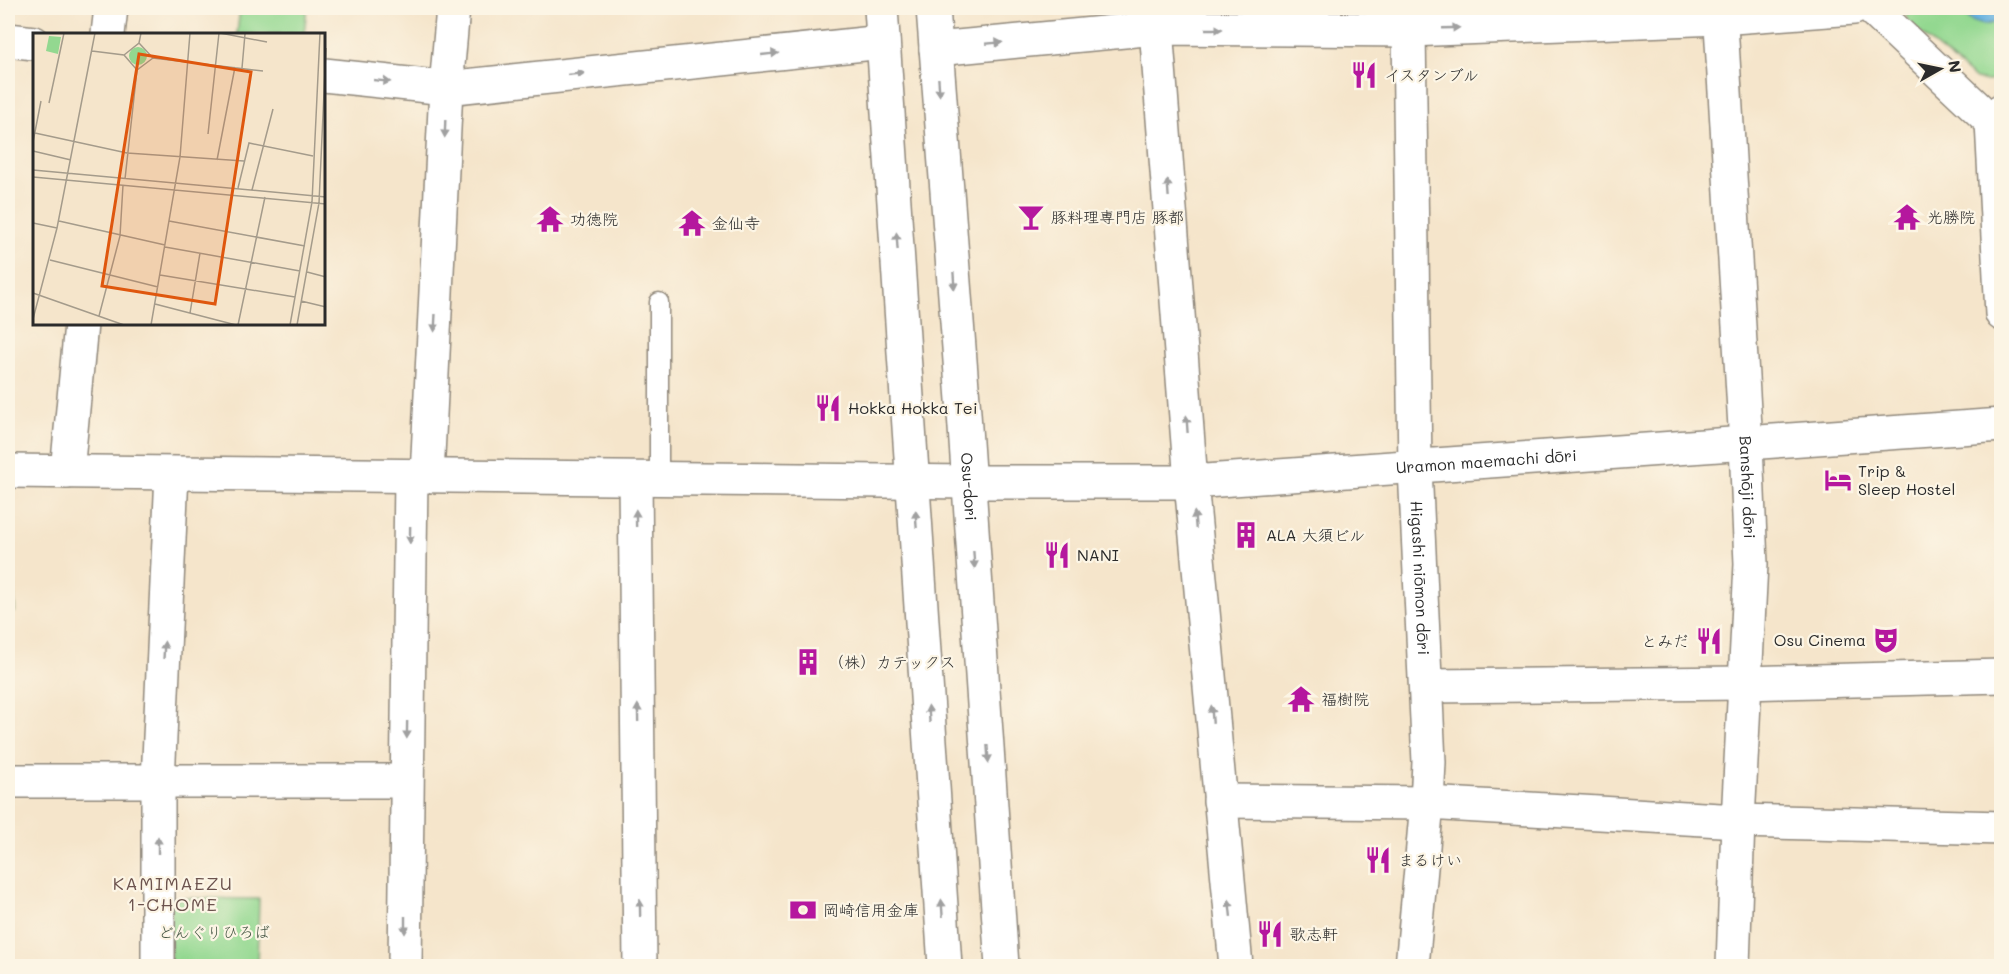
<svg xmlns="http://www.w3.org/2000/svg" width="2009" height="974" font-family="Mali,'Klee One',sans-serif">
	<style>
		.green { fill: #93d890; stroke: #5f825e; stroke-width: 1.5 }
		.water { fill: #68b2e0; stroke: #4a6e86; stroke-width: 1.5 }
		.lines { fill: none; stroke-linecap: round; stroke-linejoin: round }
		.lane-casing { stroke: #90887b; stroke-width: 21 }
		.street-casing { stroke: #90887b; stroke-width: 36 }
		.secondary-casing { stroke: #90887b; stroke-width: 36 }
		.lane { stroke: #fff; stroke-width: 18 }
		.street { stroke: #fff; stroke-width: 33 }
		.secondary { stroke: #fff; stroke-width: 33 }
		.oneway { fill: #a0a0a0 }
		.labels { text-anchor: middle; stroke-width: 4.5; stroke-linejoin: round; paint-order: stroke }
		.poi-label { font-size: 16px; fill: #2b2b2b; stroke: #fcf5e5; text-anchor: start }
		.street-label { font-size: 16px; fill: #2b2b2b; stroke: #fcf5e5 }
		.park-label { font-size: 16px; fill: #455644; stroke: #fcf5e5 }
		.neighbourhood-label { font-size: 18px; letter-spacing: 1.5px; fill: #6c534e; stroke: #fcf5e5 }
		.inset-road { fill: none; stroke: #a49b8b; stroke-width: 1.5 }
		.view { fill: #df570e; fill-opacity: 0.15; stroke: #df570e; stroke-width: 3 }
		.inset-edge { fill: none; stroke: #2b2b2b; stroke-width: 3 }
	</style>
	<rect width="100%" height="100%" fill="#fcf5e5"/>
	<filter id="ink" filterUnits="userSpaceOnUse"><feTurbulence type="fractalNoise" baseFrequency=".0167" numOctaves="2"/><feDisplacementMap in="SourceGraphic" scale="12" xChannelSelector="R" yChannelSelector="G"/><feConvolveMatrix kernelMatrix="1 2 1 2 8 2 1 2 1" color-interpolation-filters="sRGB"/></filter>
	<filter id="wash" filterUnits="userSpaceOnUse"><feTurbulence type="fractalNoise" baseFrequency=".008" numOctaves="4" result="noise"/><feDisplacementMap in="SourceGraphic" scale="24" xChannelSelector="R" yChannelSelector="G"/><feGaussianBlur stdDeviation="1.35" result="paint"/><feColorMatrix in="noise" values="0 0 0 0 0 0 0 0 0 0 0 0 0 0 0 0 0 1.4 0 .05"/><feComposite in="paint" operator="in"/></filter>
	<g filter="url(#wash)">
		<rect width="100%" height="100%" fill="#f5e5cb"/>
		<path class="green" d="M 240,8 L 307,8 L 304,34 L 237,34 Z
			M 1904,8 L 2001,8 L 2001,80 L 1986,81 L 1976,79 L 1914,28 L 1907,19 Z
			M 8,506 L 9,506 L 15,612 L 8,611 Z
			M 171,898 L 259,899 L 257,966 L 170,966 Z"/>
		<path class="water" d="M 1960,8 L 2001,8 L 2001,18 C 1987,30 1968,24 1960,8 Z"/>
	</g>
	<g filter="url(#ink)">
		<g class="lines">
			<defs>
				<path id="lane" d="M 659,479 L 659,302"/>
				<g id="street">
					<path d="M 1158,8 L 1156,28 L 1191,482 L 1236,966"/>
					<path id="s1" d="M 1410,8 L 1409,30 L 1415,468 L 1429,762 L 1427,803 L 1412,966"/>
					<path id="s2" d="M 1720,8 L 1746,444 L 1751,564 L 1738,821 L 1733,966"/>
					<path d="M 1871,8 L 1992,122"/>
					<path d="M 108,34 L 111,8"/>
					<path d="M 8,40 L 34,43"/>
					<path d="M 936,49 L 1156,28 L 1409,30 L 1720,18 L 1854,8"/>
					<path d="M 324,75 L 446,88 L 883,42"/>
					<path d="M 2002,110 L 1992,122 L 2002,314"/>
					<path d="M 67,472 L 81,324"/>
					<path d="M 427,476 L 446,88 L 453,8"/>
					<path d="M 635,479 L 640,966"/>
					<path id="s3" d="M 969,482 L 1191,482 L 2002,425"/>
					<path d="M 1427,686 L 1745,683 L 2002,676"/>
					<path d="M 8,781 L 406,781"/>
					<path d="M 1220,801 L 1427,803 L 1738,821 L 2002,828"/>
					<path d="M 158,966 L 158,781 L 172,474"/>
					<path d="M 405,966 L 411,476"/>
				</g>
				<g id="secondary">
					<path d="M 881,8 L 945,966"/>
					<path id="s4" d="M 933,8 L 964,413 L 1002,966"/>
					<path d="M 8,471 L 969,482"/>
				</g>
			</defs>
			<use href="#lane" class="lane-casing"/>
			<use href="#street" class="street-casing"/>
			<use href="#secondary" class="secondary-casing"/>
			<use href="#lane" class="lane"/>
			<use href="#street" class="street"/>
			<use href="#secondary" class="secondary"/>
		</g>
		<defs><path id="oneway-solid" d="M-6-.8H1V-3.2L6.5 0L1 3.2V.8H-6Z" transform="scale(1.5)"/></defs>
		<g class="oneway">
			<use href="#oneway-solid" transform="translate(1451 28) rotate(-2)"/>
			<use href="#oneway-solid" transform="translate(1214 29)"/>
			<use href="#oneway-solid" transform="translate(994 43) rotate(-5)"/>
			<use href="#oneway-solid" transform="translate(770 54) rotate(-6)"/>
			<use href="#oneway-solid" transform="translate(576 74) rotate(-6)"/>
			<use href="#oneway-solid" transform="translate(382 81) rotate(6)"/>
			<use href="#oneway-solid" transform="translate(939 87) rotate(86)"/>
			<use href="#oneway-solid" transform="translate(445 129) rotate(92)"/>
			<use href="#oneway-solid" transform="translate(1168 188) rotate(-94)"/>
			<use href="#oneway-solid" transform="translate(897 241) rotate(-94)"/>
			<use href="#oneway-solid" transform="translate(954 281) rotate(86)"/>
			<use href="#oneway-solid" transform="translate(435 323) rotate(93)"/>
			<use href="#oneway-solid" transform="translate(1187 424) rotate(-94)"/>
			<use href="#oneway-solid" transform="translate(636 518) rotate(-91)"/>
			<use href="#oneway-solid" transform="translate(916 519) rotate(-94)"/>
			<use href="#oneway-solid" transform="translate(1195 520) rotate(-95)"/>
			<use href="#oneway-solid" transform="translate(410 535) rotate(91)"/>
			<use href="#oneway-solid" transform="translate(974 560) rotate(86)"/>
			<use href="#oneway-solid" transform="translate(164 650) rotate(-87)"/>
			<use href="#oneway-solid" transform="translate(638 713) rotate(-91)"/>
			<use href="#oneway-solid" transform="translate(929 714) rotate(-94)"/>
			<use href="#oneway-solid" transform="translate(1212 714) rotate(-95)"/>
			<use href="#oneway-solid" transform="translate(407 730) rotate(91)"/>
			<use href="#oneway-solid" transform="translate(988 754) rotate(86)"/>
			<use href="#oneway-solid" transform="translate(158 845) rotate(-90)"/>
			<use href="#oneway-solid" transform="translate(640 908) rotate(-91)"/>
			<use href="#oneway-solid" transform="translate(942 908) rotate(-94)"/>
			<use href="#oneway-solid" transform="translate(1230 908) rotate(-96)"/>
			<use href="#oneway-solid" transform="translate(405 925) rotate(90)"/>
		</g>
	</g>
	<defs>
		<symbol id="restaurant-bare" viewBox="-9 -9 18 18"><path d="M-5-6h1v4h1v-4h1v4h1v-4h1v5L-1.5 .5V6h-2V.5L-5-1ZM5-6V6H3V1.5H1.5Q1.5-4 5-6Z" fill="#b5179e" stroke="#fcf5e5" stroke-width="2.5" paint-order="stroke"/></symbol>
		<symbol id="bar-bare" viewBox="-9 -9 18 18"><path d="M-6-5H6L.8 .8V4.5H3.5V6h-7V4.5H-.8V.8Z" fill="#b5179e" stroke="#fcf5e5" stroke-width="2.5" paint-order="stroke"/></symbol>
		<symbol id="temple-bare" viewBox="-9 -9 18 18"><path d="M0-6L5-2H3V0L6.5 2.5H4V6H1.5V3h-3V6H-4V2.5H-6.5L-3 0V-2H-5Z" fill="#b5179e" stroke="#fcf5e5" stroke-width="2.5" paint-order="stroke"/></symbol>
		<symbol id="hotel-bare" viewBox="-9 -9 18 18"><path d="M-6-4.5h1.5V1H6V5H4.5V3h-9V5H-6ZM-4 0a1.8 1.8 0 1 1 3.6 0ZM.5 0V-2.5h3Q6-2.5 6 0Z" fill="#b5179e" stroke="#fcf5e5" stroke-width="2.5" paint-order="stroke"/></symbol>
		<symbol id="building-bare" viewBox="-9 -9 18 18"><path d="M-4-6H4V6H1V3H-1V6H-4ZM-2.5-4.3h1.7v1.8h-1.7ZM.8-4.3h1.7v1.8H.8ZM-2.5-1h1.7V.8h-1.7ZM.8-1h1.7V.8H.8Z" fill="#b5179e" stroke="#fcf5e5" stroke-width="2.5" paint-order="stroke"/></symbol>
		<symbol id="theatre-bare" viewBox="-9 -9 18 18"><path d="M-5-5.5Q0-4 5-5.5V0Q5 5 0 6Q-5 5-5 0ZM-3.3-2.5H-1v1.5H-3.3ZM1-2.5H3.3v1.5H1ZM-2.8 1Q0 5.5 2.8 1Z" fill="#b5179e" stroke="#fcf5e5" stroke-width="2.5" paint-order="stroke"/></symbol>
		<symbol id="bank-bare" viewBox="-9 -9 18 18"><path d="M-6-4H6V4H-6ZM0-2.3a2.3 2.3 0 1 0 0 4.6a2.3 2.3 0 1 0 0-4.6Z" fill="#b5179e" stroke="#fcf5e5" stroke-width="2.5" paint-order="stroke"/></symbol>
	</defs>
	<g fill-rule="evenodd">
		<use href="#restaurant-bare" x="1345" y="56" width="38" height="38"/>
		<use href="#bar-bare" x="1012" y="198" width="38" height="38"/>
		<use href="#temple-bare" x="1888" y="198" width="38" height="38"/>
		<use href="#temple-bare" x="531" y="200" width="38" height="38"/>
		<use href="#temple-bare" x="673" y="204" width="38" height="38"/>
		<use href="#restaurant-bare" x="809" y="389" width="38" height="38"/>
		<use href="#hotel-bare" x="1819" y="461" width="38" height="38"/>
		<use href="#building-bare" x="1227" y="516" width="38" height="38"/>
		<use href="#restaurant-bare" x="1038" y="536" width="38" height="38"/>
		<use href="#theatre-bare" x="1867" y="621" width="38" height="38"/>
		<use href="#restaurant-bare" x="1690" y="622" width="38" height="38"/>
		<use href="#building-bare" x="789" y="643" width="38" height="38"/>
		<use href="#temple-bare" x="1282" y="680" width="38" height="38"/>
		<use href="#restaurant-bare" x="1359" y="841" width="38" height="38"/>
		<use href="#bank-bare" x="784" y="891" width="38" height="38"/>
		<use href="#restaurant-bare" x="1251" y="915" width="38" height="38"/>
	</g>
	<g class="labels">
		<g class="poi-label">
			<text x="1384" y="81">イスタンブル</text>
			<text x="1051" y="223">豚料理専門店 豚都</text>
			<text x="1927" y="223">光勝院</text>
			<text x="570" y="225">功徳院</text>
			<text x="712" y="229">金仙寺</text>
			<text x="848" y="414">Hokka Hokka Tei</text>
			<text x="1858" y="477">Trip &amp;<tspan x="1858" dy="18">Sleep Hostel</tspan></text>
			<text x="1266" y="541">ALA 大須ビル</text>
			<text x="1077" y="561">NANI</text>
			<text x="1866" y="646" text-anchor="end">Osu Cinema</text>
			<text x="1689" y="647" text-anchor="end">とみだ</text>
			<text x="828" y="668">（株）カテックス</text>
			<text x="1321" y="705">福樹院</text>
			<text x="1398" y="866">まるけい</text>
			<text x="823" y="916">岡崎信用金庫</text>
			<text x="1290" y="940">歌志軒</text>
		</g>
		<g class="street-label">
			<text dy="6" stroke="none"><textPath href="#s3" startOffset="518">Uramon maemachi dōri</textPath></text>
			<text dy="6" stroke="none"><textPath href="#s4" startOffset="480">Osu-dori</textPath></text>
			<text dy="6" stroke="none"><textPath href="#s2" startOffset="480">Banshōji dōri</textPath></text>
			<text dy="6" stroke="none"><textPath href="#s1" startOffset="570">Higashi niōmon dōri</textPath></text>
		</g>
		<g class="park-label">
			<text x="214" y="938">どんぐりひろば</text>
		</g>
		<g class="neighbourhood-label">
			<text x="173" y="890">KAMIMAEZU<tspan x="173" dy="21">1-CHOME</tspan></text>
		</g>
	</g>
	<g transform="translate(33 33)">
		<rect width="292" height="292" fill="#f5e5cb"/>
		<path d="M 16,3 L 28,4 L 25,21 L 13,18 ZM96 23a9 9 0 1 1 18 0a9 9 0 1 1-18 0Z" fill="#93d890"/>
		<path class="inset-road" d="M 187,0 L 234,9M 106,10 L 120,25 L 230,38M 59,18 L 91,22 L 104,37 L 120,25M 91,22 L 106,10 L 108,0M 209,35 L 212,1M 16,70 L 31,0M 2,100 L 94,120 L 211,128M 175,101 L 186,0M 0,109 L 8,68M 0,118 L 38,127M 184,127 L 202,34M 0,137 L 293,164M 0,144 L 293,171M 92,146 L 104,37M 205,155 L 216,110 L 280,123M 219,157 L 240,76M 26,188 L 132,212M 136,188 L 272,213M 0,190 L 24,195M 132,214 L 267,238M 17,227 L 125,254M 274,239 L 293,244M 127,242 L 262,264M 0,260 L 91,292M 268,268 L 293,274M 122,271 L 203,292M 157,280 L 167,220M 66,283 L 87,203 L 90,152M 0,286 L 24,195 L 62,0M 118,292 L 147,124 L 157,0M 205,292 L 232,164M 257,292 L 279,169 L 287,0M 264,292 L 286,170 L 293,15"/>
		<path class="view" d="M 106,21 L 218,39 L 182,271 L 69,253 Z"/>
		<rect width="292" height="292" class="inset-edge"/>
	</g>
	<rect width="2009" height="974" fill="none" stroke="#fcf5e5" stroke-width="30"/>
	<g transform="translate(1940 69) rotate(81)" stroke="#fcf5e5" stroke-width="4.5" paint-order="stroke">
	<path d="M0-4.5L10 22L0 15L-10 22Z" fill="#2b2b2b"/>
	<text y="-9" font-size="16" font-weight="bold" text-anchor="middle" fill="#2b2b2b">N</text>
	</g>
</svg>
